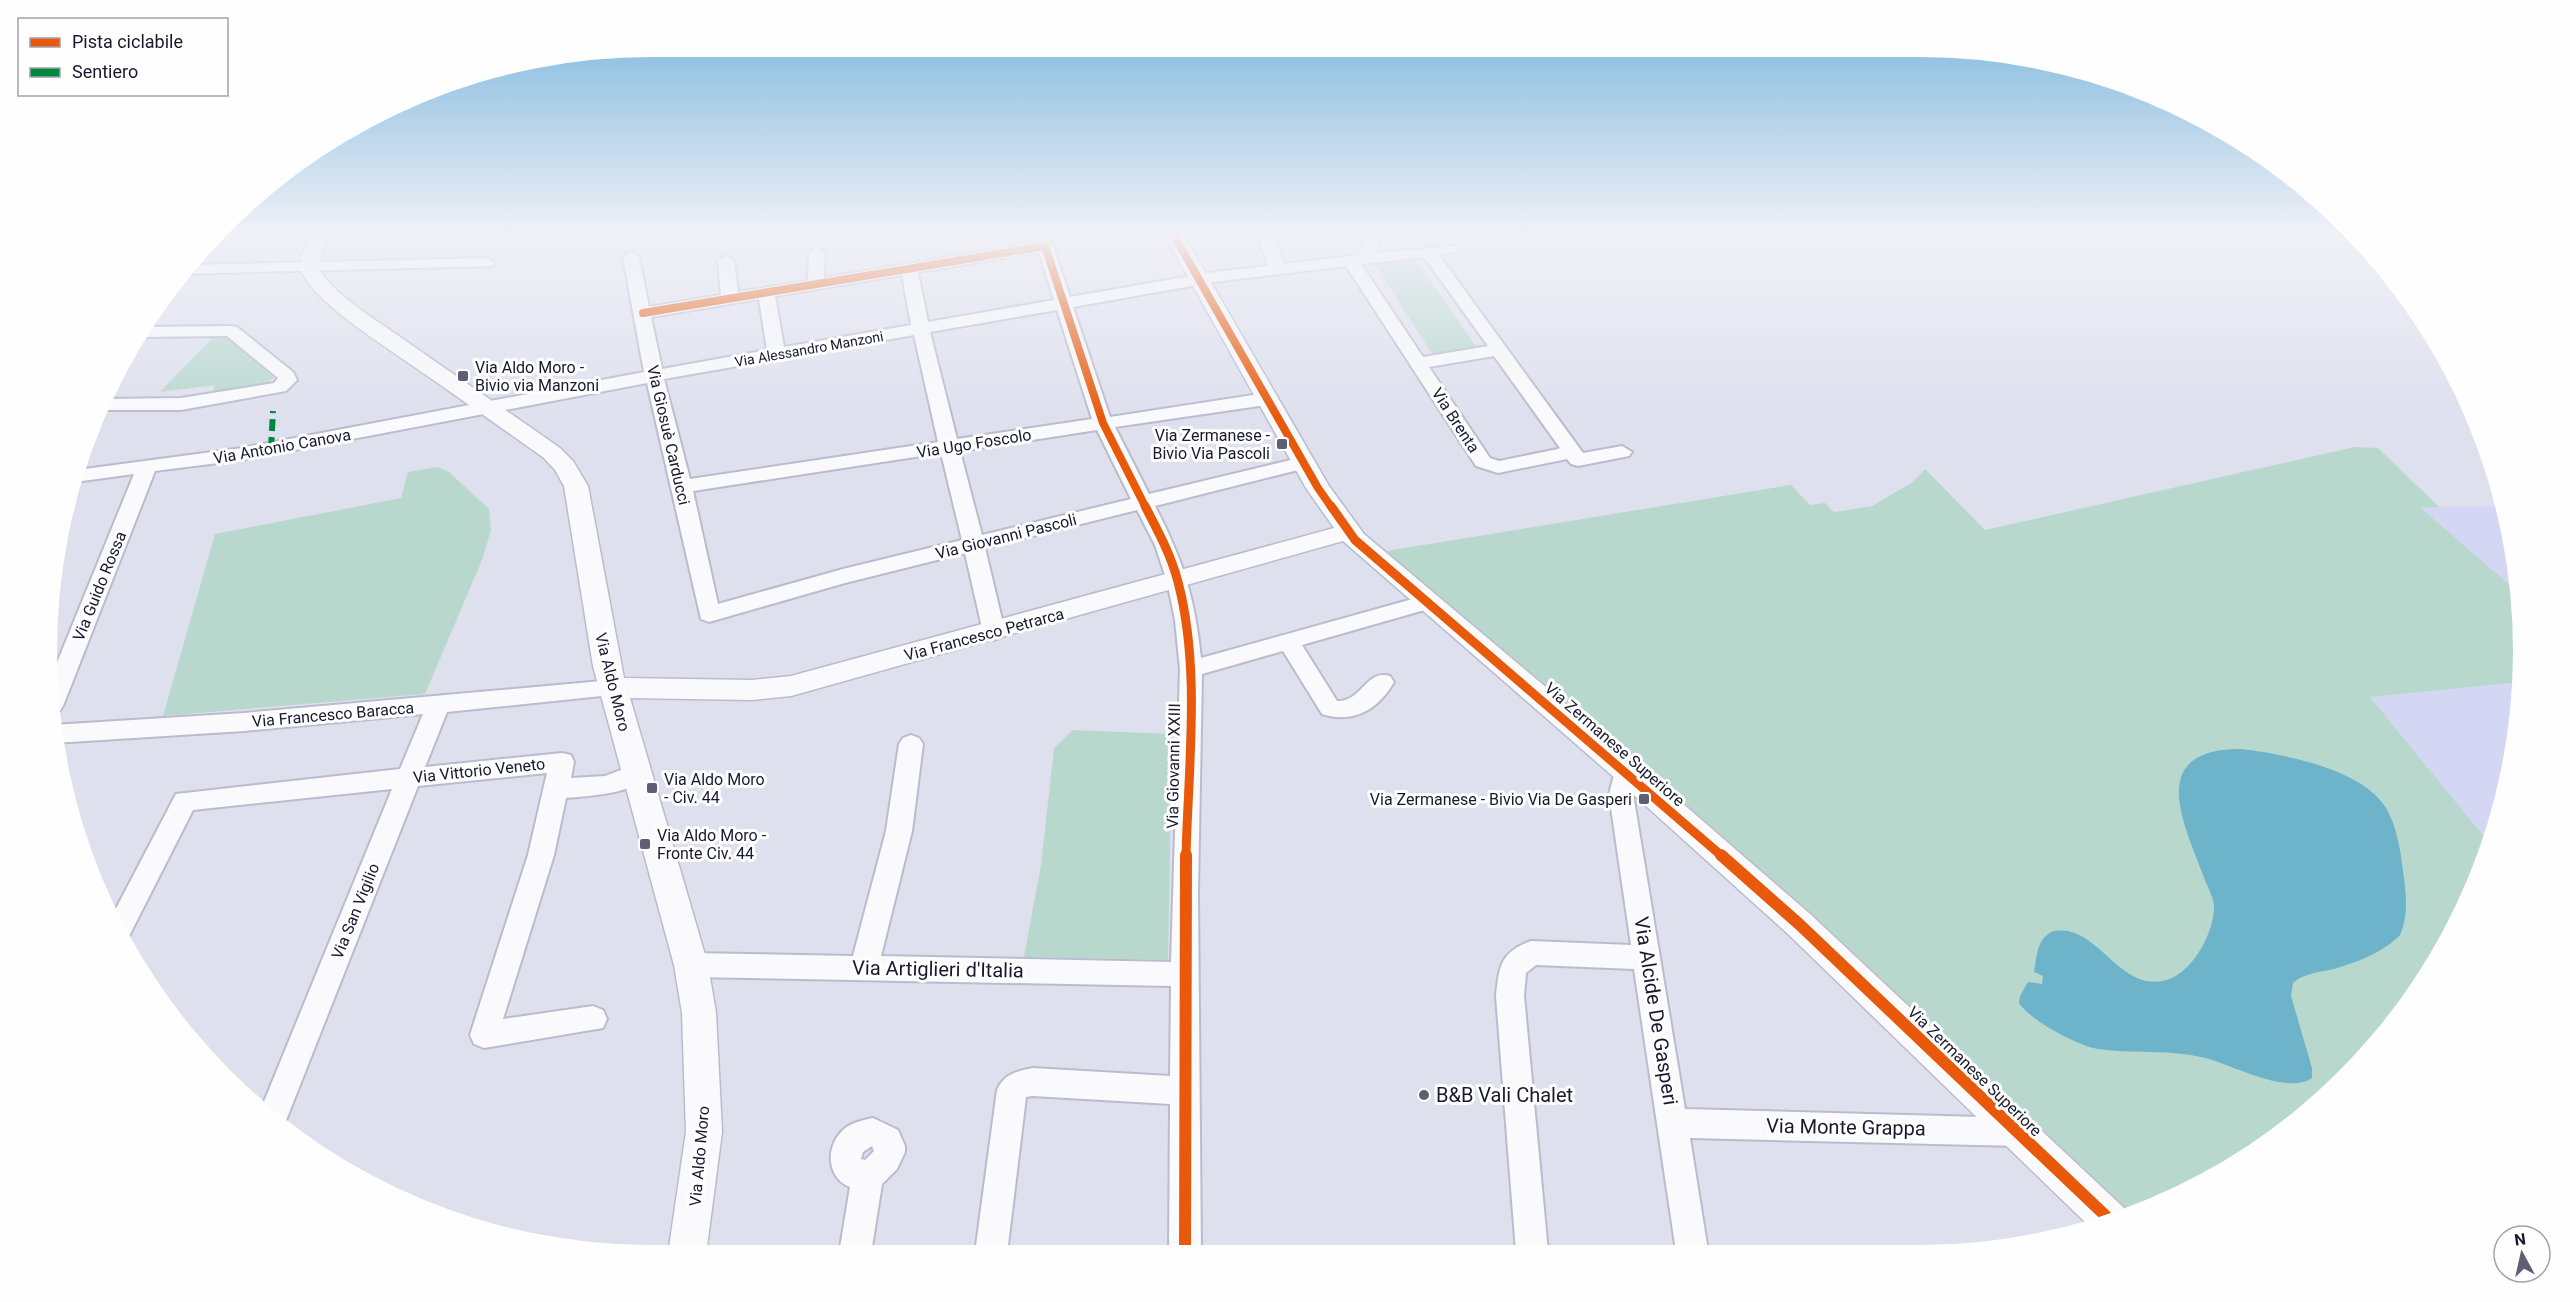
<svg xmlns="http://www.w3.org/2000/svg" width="2570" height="1302" font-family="Roboto,sans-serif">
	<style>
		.built { fill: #d3d7f4 }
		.green { fill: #b9d8cd }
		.water { fill: #6db3ca }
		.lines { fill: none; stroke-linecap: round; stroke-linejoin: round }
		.minor-casing { stroke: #babcce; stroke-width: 4 }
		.tertiary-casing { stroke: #babcce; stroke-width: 3 }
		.minor { fill: #fafafc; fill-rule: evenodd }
		.tertiary { fill: #fafafc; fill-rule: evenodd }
		.quiet { stroke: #00873e; stroke-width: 6; stroke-dasharray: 12 6; stroke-linecap: butt }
		.cycleway-far2-casing { stroke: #fefefe; stroke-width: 10 }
		.cycleway-far1-casing { stroke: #fefefe; stroke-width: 13 }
		.cycleway-casing { stroke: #fefefe; stroke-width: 16 }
		.cycleway-far2 { stroke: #e8590c; stroke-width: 8 }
		.cycleway-far1 { stroke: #e8590c; stroke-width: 9 }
		.cycleway { stroke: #e8590c; stroke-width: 12 }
		.poi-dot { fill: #5d5f72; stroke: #fefefe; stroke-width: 2 }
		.labels { text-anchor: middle; stroke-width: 6; stroke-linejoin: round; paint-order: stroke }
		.far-street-label { font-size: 14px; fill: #18192f; stroke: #fefefe }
		.poi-label { font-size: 16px; fill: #18192f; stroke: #fefefe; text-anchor: start }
		.street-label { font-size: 16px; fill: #18192f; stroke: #fefefe }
		.near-street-label { font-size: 20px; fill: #18192f; stroke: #fefefe }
		.near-poi-label { font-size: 20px; fill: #18192f; stroke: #fefefe; text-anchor: start }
	</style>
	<rect width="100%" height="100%" fill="#dee0ee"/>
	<path class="built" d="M 2503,506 L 2518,572 L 2519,593 L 2420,507 Z
		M 2522,682 L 2503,807 L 2492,835 L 2482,834 L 2370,697 Z"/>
	<path class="green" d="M 1414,257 L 1477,348 L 1433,355 L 1373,262 Z
		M 215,335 L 227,336 L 274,378 L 266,383 L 212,392 L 215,385 L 160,392 Z
		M 2355,447 L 2378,448 L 2439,507 L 2421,508 L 2519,593 L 2522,682 L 2370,697 L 2482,834 L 2492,835 L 2461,918 L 2374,1049 L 2287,1131 L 2150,1210 L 2124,1217 L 1380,552 L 1791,485 L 1810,505 L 1825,503 L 1834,512 L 1872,506 L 1913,482 L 1925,469 L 1985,530 Z
		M 438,467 L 449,472 L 489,509 L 491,530 L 482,560 L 425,694 L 163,716 L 215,534 L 401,498 L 408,472 Z
		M 1073,730 L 1172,734 L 1168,960 L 1024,957 L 1041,865 L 1054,748 Z"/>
	<path class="water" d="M 2241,749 C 2283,754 2358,768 2384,805 C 2396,822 2401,851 2403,871 C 2406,892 2409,915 2400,935 C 2385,951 2358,962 2337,968 C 2323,972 2303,973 2293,983 L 2291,996 L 2312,1068 L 2312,1078 C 2288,1095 2234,1066 2209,1059 C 2171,1048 2131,1055 2093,1048 C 2073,1042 2031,1021 2019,1003 L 2020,996 L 2028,982 L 2042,984 L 2043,976 L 2034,972 C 2037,957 2036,941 2051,932 C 2099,919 2119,1000 2172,978 C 2195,968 2215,930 2214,905 C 2213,896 2206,884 2203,875 C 2182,820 2147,749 2241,749 Z"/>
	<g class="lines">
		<defs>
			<path id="minor" d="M 1257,234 L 1273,234 L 1284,264 L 1359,255 L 1366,234 L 1382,234 L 1376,253 L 1456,246 L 1458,249 L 1456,252 L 1439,255 L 1583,453 L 1622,446 L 1632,452 L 1629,456 L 1578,466 L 1571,464 L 1567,459 L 1498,473 L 1476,466 L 1346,266 L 1214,282 L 1073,307 L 1110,417 L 1266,393 L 1275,399 L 1266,405 L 1115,427 L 1149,494 L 1303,457 L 1310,459 L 1313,463 L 1310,467 L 1155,506 C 1183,560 1195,598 1201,658 L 1427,595 L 1435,597 L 1438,602 L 1435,607 L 1302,645 L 1337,701 C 1362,702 1366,669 1390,676 L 1394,682 C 1378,710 1353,724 1322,714 L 1283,651 L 1202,674 L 1198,891 L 1201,1253 L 1169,1253 L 1170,1104 L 1033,1096 L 1026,1097 L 1007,1253 L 975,1253 L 997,1090 C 1004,1074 1017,1071 1033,1068 L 1170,1076 L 1171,986 L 691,977 L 681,973 L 677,965 L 681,957 L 691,953 L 853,956 L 886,831 L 899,744 L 903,738 L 911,735 L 919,738 L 923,744 L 912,831 L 881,956 L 1171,962 L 1180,669 L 1175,620 L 1167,581 L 1155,545 L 1137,510 L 985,548 L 1005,632 L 1002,637 L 994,640 L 986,637 L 983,632 L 965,553 L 845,583 L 709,622 L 701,619 L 647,383 L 242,460 L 155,471 L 63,706 L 59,712 L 51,715 L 50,680 L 134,474 L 75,482 L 77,470 L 242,448 L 644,372 L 623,257 L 631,252 L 639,257 L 649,307 L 721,295 L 718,261 L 726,256 L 734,261 L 738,292 L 808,281 L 809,252 L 817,247 L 825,252 L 824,278 L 1045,241 L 1053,246 L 1070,297 L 1214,272 L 1268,266 ZM 1039,252 L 1054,300 L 928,322 L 918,272 ZM 1424,257 L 1488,346 L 1423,357 L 1361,264 ZM 902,275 L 911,325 L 784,347 L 775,296 ZM 759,299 L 767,350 L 662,369 L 651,317 ZM 1057,310 L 1092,419 L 957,439 L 930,332 ZM 914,335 L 938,442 L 690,479 L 664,379 ZM 1494,356 L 1560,448 L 1558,449 L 1499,461 L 1490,458 L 1429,367 ZM 1097,430 L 1131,499 L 982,535 L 960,451 ZM 941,453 L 962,540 L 843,569 L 718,604 L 693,491 Z
				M 487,258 L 495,263 L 493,266 L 180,274 L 187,265 Z
				M 231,326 L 237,327 L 293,372 L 297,380 L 286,391 L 181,410 L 98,410 L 103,399 L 181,398 L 274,383 L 278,378 L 227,336 L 137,337 L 142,327 Z
				M 613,680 L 621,682 L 625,688 L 621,694 L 447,712 L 425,767 L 562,753 L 571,755 L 574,762 L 571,778 L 605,776 L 637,764 L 646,766 L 649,773 C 638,794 588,796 566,798 L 554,855 L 503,1019 L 593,1006 L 603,1010 L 607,1019 L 603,1028 L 484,1048 L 474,1044 L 470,1035 L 528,855 L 547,773 L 418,786 L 283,1128 L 261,1109 L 392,789 L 193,810 L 127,940 L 123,941 L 110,920 L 176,794 L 400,769 L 423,714 L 244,731 L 54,743 L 53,725 L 244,713 Z
				M 1626,762 L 1635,764 L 1638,771 L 1633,794 L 1685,1109 L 2018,1118 L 2029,1122 L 2033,1132 L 2029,1142 L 2018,1146 L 1690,1138 L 1708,1251 L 1676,1251 L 1634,969 L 1536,965 L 1526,973 L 1524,996 L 1548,1252 L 1516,1252 L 1496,996 C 1499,967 1500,952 1531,941 L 1631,945 L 1609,794 L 1617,764 Z
				M 873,1118 L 898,1130 L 905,1146 L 905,1152 L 897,1169 L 882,1184 L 871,1253 L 839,1254 L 850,1187 C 827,1178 825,1148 842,1131 C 849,1123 863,1120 873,1118 ZM 872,1146 L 874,1151 L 865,1160 L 861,1159 L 863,1152 Z"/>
			<path id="tertiary" d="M 313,234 L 332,234 C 325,244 315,260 321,272 C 333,294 385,326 406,341 C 457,377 509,412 560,448 L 573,461 L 588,486 L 624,678 L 752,680 L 791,676 L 1334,528 L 1306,488 L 1164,234 L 1183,234 L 1329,486 L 1364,534 L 1636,763 L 1810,914 L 2123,1207 L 2127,1216 L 2089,1226 L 1788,934 L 1616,779 L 1343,541 L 791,696 L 752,700 L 630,698 L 708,965 L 716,1013 L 722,1132 L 706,1254 L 668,1254 L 686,1132 L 682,1013 L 674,965 L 593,666 L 564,486 L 555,470 L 544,458 C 500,427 457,396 413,366 C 385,346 314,302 302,272 C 296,259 306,245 313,234 Z"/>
		</defs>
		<use href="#minor" class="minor-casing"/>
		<use href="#tertiary" class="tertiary-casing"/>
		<use href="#minor" class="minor"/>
		<use href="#tertiary" class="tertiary"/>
		<path class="quiet" d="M 271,449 L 273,411"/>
		<defs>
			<path id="cycleway-far2" d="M 1173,234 L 1318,488 L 1332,508
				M 643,313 L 1045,246 L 1103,423 L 1146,508"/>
			<path id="cycleway-far1" d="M 1145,506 C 1158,531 1171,555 1178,582 C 1201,669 1188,768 1186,857
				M 1331,506 L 1355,540 L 1723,857"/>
			<path id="cycleway" d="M 1721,855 L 1799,924 L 2110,1220
				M 1185,1253 L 1186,855"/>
		</defs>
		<use href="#cycleway-far2" class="cycleway-far2-casing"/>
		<use href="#cycleway-far1" class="cycleway-far1-casing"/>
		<use href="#cycleway" class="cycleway-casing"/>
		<use href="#cycleway-far2" class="cycleway-far2"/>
		<use href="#cycleway-far1" class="cycleway-far1"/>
		<use href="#cycleway" class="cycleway"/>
	</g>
	<linearGradient id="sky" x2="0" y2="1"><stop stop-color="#77b4dc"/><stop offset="0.56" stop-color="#f0f1f7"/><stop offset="1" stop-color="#f0f1f7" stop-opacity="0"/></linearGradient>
	<rect width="2570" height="417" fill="url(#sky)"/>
	<g class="poi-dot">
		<rect x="457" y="370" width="12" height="12" rx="3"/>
		<rect x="1276" y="438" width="12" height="12" rx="3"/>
		<rect x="646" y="782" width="12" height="12" rx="3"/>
		<rect x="1638" y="793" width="12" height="12" rx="3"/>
		<rect x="639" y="838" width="12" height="12" rx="3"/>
		<circle cx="1424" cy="1095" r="6"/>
	</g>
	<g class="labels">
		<g class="far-street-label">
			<text transform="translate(809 349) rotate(-10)" y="5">Via Alessandro Manzoni</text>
		</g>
		<g class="poi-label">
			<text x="475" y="373">Via Aldo Moro -<tspan x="475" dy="18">Bivio via Manzoni</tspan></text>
			<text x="1270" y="441" text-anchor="end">Via Zermanese -<tspan x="1270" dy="18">Bivio Via Pascoli</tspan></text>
			<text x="664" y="785">Via Aldo Moro<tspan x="664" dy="18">- Civ. 44</tspan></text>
			<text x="1632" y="805" text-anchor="end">Via Zermanese - Bivio Via De Gasperi</text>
			<text x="657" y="841">Via Aldo Moro -<tspan x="657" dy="18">Fronte Civ. 44</tspan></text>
		</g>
		<g class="street-label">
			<text transform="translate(1456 420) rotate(57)" y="6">Via Brenta</text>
			<text transform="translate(669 435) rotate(77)" y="6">Via Giosuè Carducci</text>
			<text transform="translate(974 443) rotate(-9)" y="6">Via Ugo Foscolo</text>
			<text transform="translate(282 446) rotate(-10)" y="6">Via Antonio Canova</text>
			<text transform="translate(1006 536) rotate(-14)" y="6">Via Giovanni Pascoli</text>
			<text transform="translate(99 586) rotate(-68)" y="6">Via Guido Rossa</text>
			<text transform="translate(984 634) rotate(-15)" y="6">Via Francesco Petrarca</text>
			<text transform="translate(613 682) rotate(76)" y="6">Via Aldo Moro</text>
			<text transform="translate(333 714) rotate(-5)" y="6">Via Francesco Baracca</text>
			<text transform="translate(1615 744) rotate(41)" y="6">Via Zermanese Superiore</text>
			<text transform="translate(1173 766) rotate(-89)" y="6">Via Giovanni XXIII</text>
			<text transform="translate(479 770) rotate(-6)" y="6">Via Vittorio Veneto</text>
			<text transform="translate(355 911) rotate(-68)" y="6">Via San Vigilio</text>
			<text transform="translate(1975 1071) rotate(44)" y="6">Via Zermanese Superiore</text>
			<text transform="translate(699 1156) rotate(-85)" y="6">Via Aldo Moro</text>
		</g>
		<g class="near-street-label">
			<text transform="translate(938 969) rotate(1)" y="7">Via Artiglieri d'Italia</text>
			<text transform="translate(1656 1011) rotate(81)" y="7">Via Alcide De Gasperi</text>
			<text transform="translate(1846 1127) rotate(1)" y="7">Via Monte Grappa</text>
		</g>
		<g class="near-poi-label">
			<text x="1436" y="1102">B&amp;B Vali Chalet</text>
		</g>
	</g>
	<path d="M0 0H2570V1302H0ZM651 57H1919A594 594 0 0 1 2513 651V651A594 594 0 0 1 1919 1245H651A594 594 0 0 1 57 651V651A594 594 0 0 1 651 57Z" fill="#fefefe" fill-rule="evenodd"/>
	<rect x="18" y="18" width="210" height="78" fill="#fefefe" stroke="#a2a2ab" stroke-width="1.5"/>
	<rect x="30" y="38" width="30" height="9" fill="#e8590c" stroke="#a2a2ab" stroke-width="1.5"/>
	<text x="72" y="48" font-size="18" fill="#18192f">Pista ciclabile</text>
	<rect x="30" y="68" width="30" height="9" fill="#00873e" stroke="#a2a2ab" stroke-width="1.5"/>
	<text x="72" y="78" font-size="18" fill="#18192f">Sentiero</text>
	<g transform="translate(2522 1254) rotate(352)"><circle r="28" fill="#fefefe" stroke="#a2a2ab" stroke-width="1.5"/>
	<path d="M0-4.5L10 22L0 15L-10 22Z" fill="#5d5f72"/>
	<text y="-9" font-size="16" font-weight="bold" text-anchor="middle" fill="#18192f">N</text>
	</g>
</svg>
